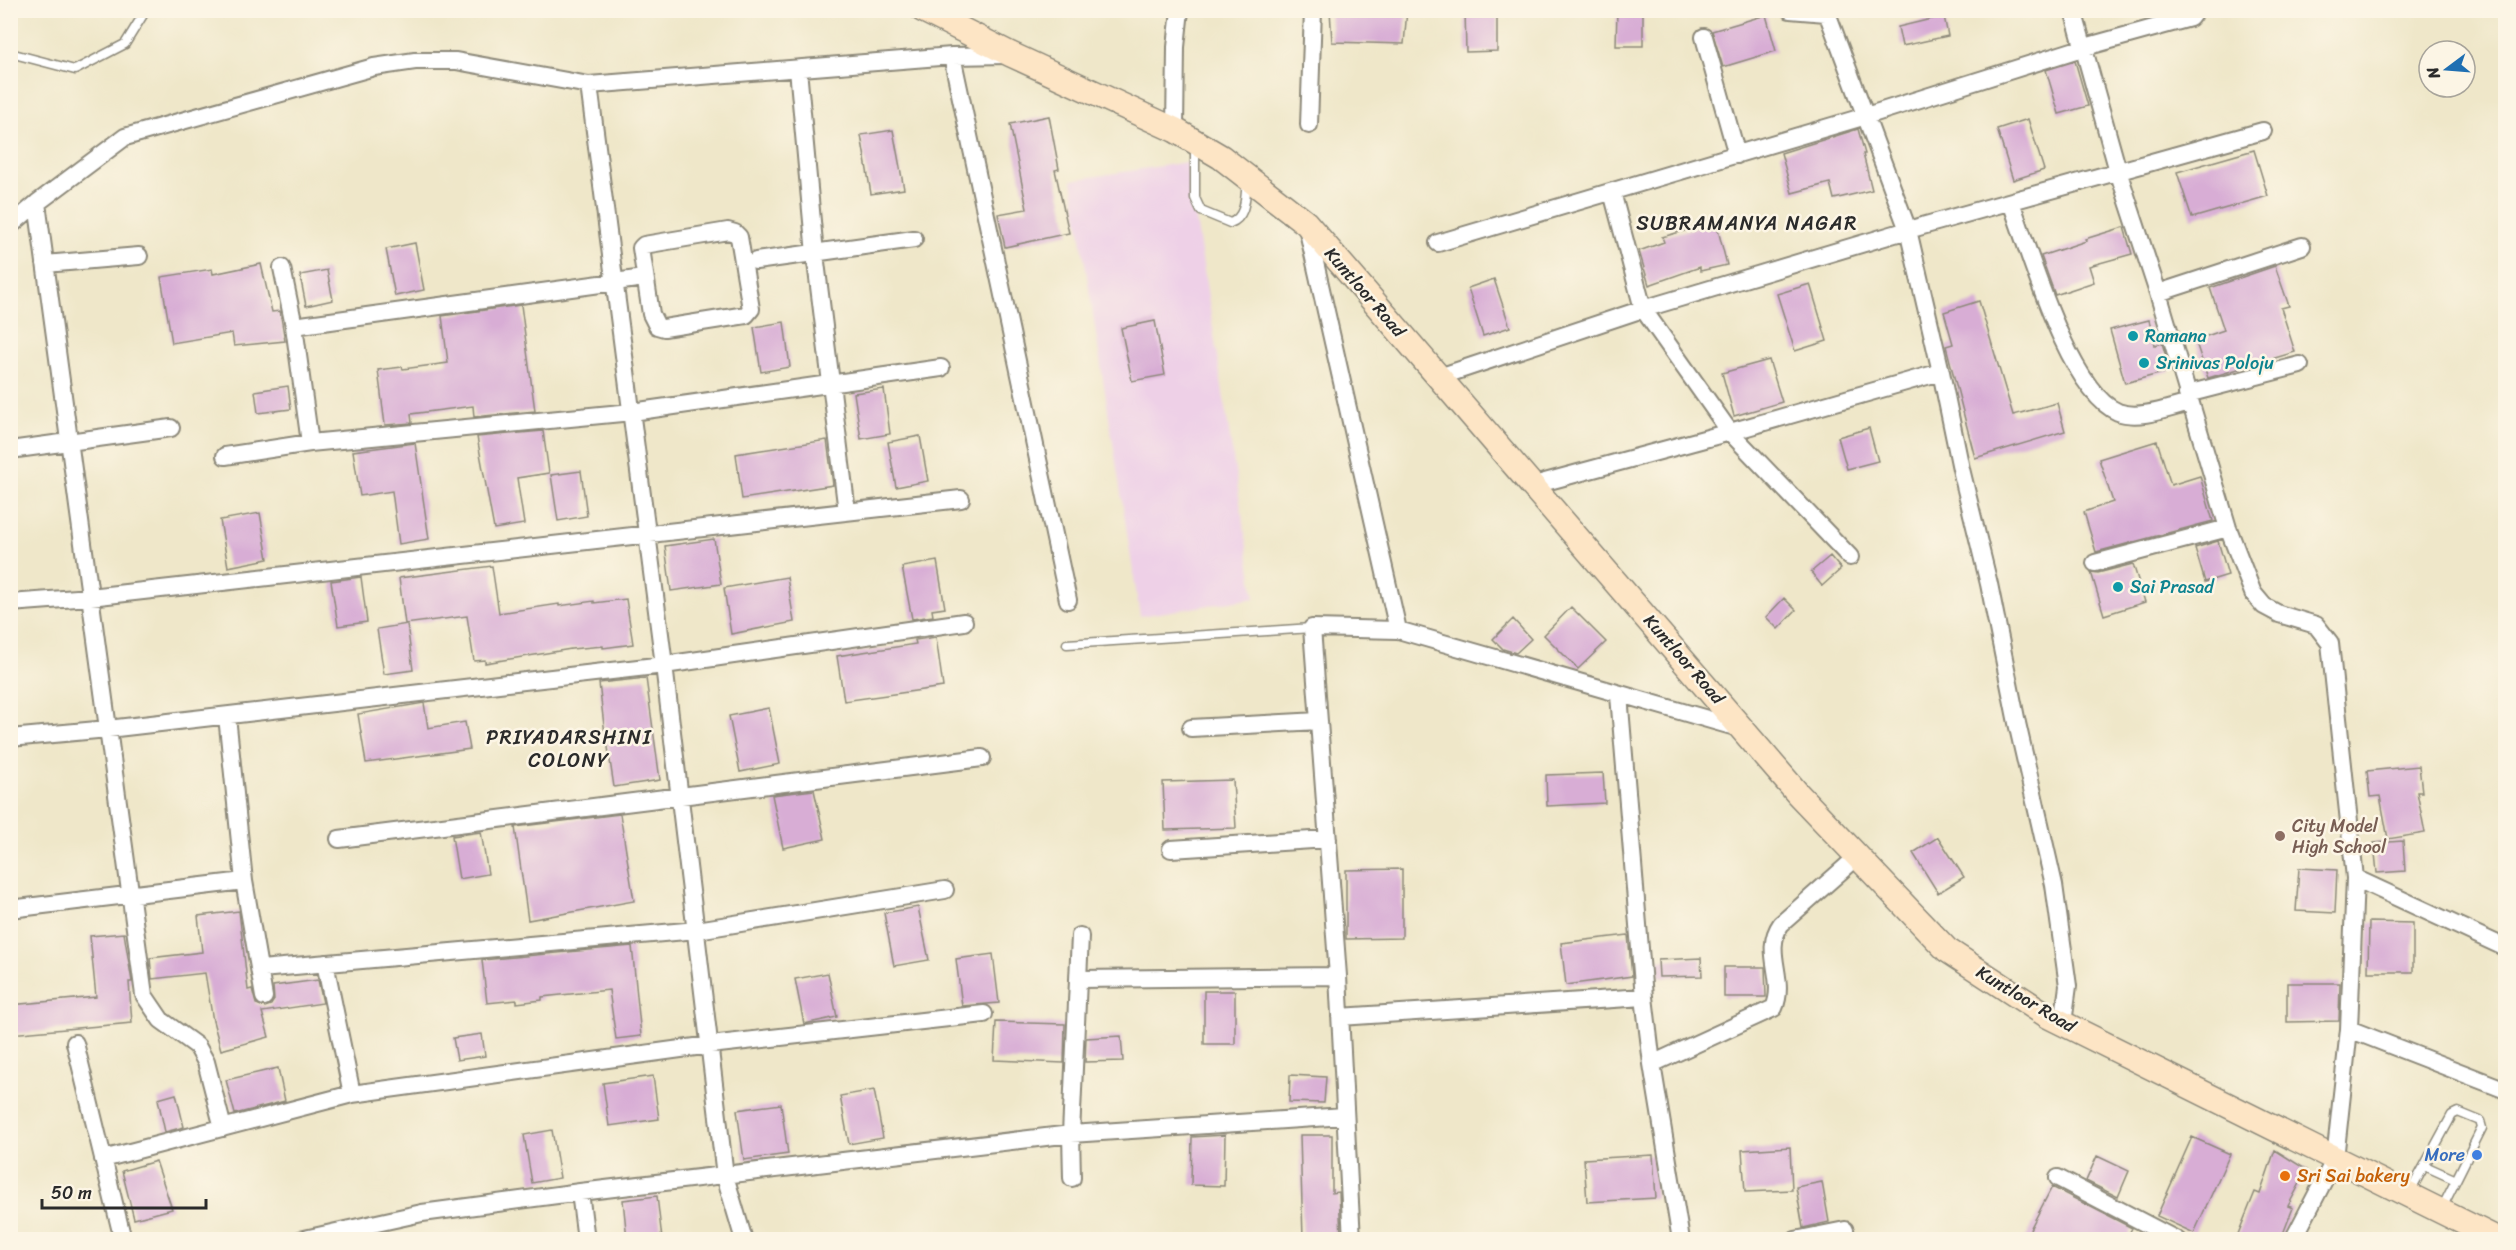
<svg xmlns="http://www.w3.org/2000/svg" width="2516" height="1250" font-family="Sriracha,sans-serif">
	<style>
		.built { fill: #eed0e7 }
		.building { fill: #d8add5 }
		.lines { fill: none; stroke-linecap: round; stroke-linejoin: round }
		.lane-casing { stroke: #8d897a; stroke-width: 11 }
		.street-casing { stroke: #8d897a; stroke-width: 20 }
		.secondary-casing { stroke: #8d897a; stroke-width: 27 }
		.lane { stroke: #fff; stroke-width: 8 }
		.street { stroke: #fff; stroke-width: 16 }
		.secondary { stroke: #fde5c5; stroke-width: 24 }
		.culture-dot { fill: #0f9aa8; stroke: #fcf5e5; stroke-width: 2 }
		.education-dot { fill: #8d6e63; stroke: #fcf5e5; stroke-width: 2 }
		.shop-dot { fill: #3f7fe0; stroke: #fcf5e5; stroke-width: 2 }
		.food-dot { fill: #e8710a; stroke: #fcf5e5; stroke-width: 2 }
		.labels { text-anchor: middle; stroke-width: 5; stroke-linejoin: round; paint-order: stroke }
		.street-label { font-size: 18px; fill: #2b2b2b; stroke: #fcf5e5 }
		.culture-label { font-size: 18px; fill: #0d838f; stroke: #fcf5e5; text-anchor: start }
		.education-label { font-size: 18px; fill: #785e54; stroke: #fcf5e5; text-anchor: start }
		.shop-label { font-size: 18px; fill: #366cbe; stroke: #fcf5e5; text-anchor: end }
		.food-label { font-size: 18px; fill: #c56008; stroke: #fcf5e5; text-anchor: start }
		.neighbourhood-label { font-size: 20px; letter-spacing: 1.5px; fill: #2b2b2b; stroke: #fcf5e5 }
	</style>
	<rect width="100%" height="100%" fill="#fcf5e5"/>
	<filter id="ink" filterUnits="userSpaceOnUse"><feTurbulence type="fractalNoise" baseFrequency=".0167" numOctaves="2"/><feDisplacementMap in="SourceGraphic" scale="12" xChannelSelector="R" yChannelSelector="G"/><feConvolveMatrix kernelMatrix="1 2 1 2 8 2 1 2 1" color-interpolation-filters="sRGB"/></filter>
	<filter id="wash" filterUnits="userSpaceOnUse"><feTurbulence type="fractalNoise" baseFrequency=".008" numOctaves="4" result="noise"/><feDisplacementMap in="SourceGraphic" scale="24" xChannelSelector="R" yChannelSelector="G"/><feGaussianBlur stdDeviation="1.35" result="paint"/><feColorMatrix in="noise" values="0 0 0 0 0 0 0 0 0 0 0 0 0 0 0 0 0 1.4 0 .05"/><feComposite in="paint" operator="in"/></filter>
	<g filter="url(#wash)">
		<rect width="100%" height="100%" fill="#efe7c9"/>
		<path class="built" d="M 1187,162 L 1255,598 L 1140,616 L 1072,180 Z"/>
		<g id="blocks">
			<path class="building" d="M 1330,10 L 1407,10 L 1404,44 L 1332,42 Z
				M 1465,10 L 1497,10 L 1497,51 L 1466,52 Z
				M 1617,10 L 1643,10 L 1643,46 L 1616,46 Z
				M 1766,15 L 1776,51 L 1723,67 L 1712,31 Z
				M 1944,16 L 1948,36 L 1902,46 L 1898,27 Z
				M 2075,61 L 2088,106 L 2059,114 L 2046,70 Z
				M 1049,116 L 1059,169 L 1055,170 L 1069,233 L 1005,247 L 998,214 L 1027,209 L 1010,124 Z
				M 2028,119 L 2044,170 L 2013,180 L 1997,129 Z
				M 1858,129 L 1865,154 L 1863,154 L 1872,190 L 1834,199 L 1830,183 L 1792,193 L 1781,153 Z
				M 893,130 L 904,189 L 871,194 L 861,135 Z
				M 2254,150 L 2268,196 L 2192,218 L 2177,172 Z
				M 1716,222 L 1727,265 L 1700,271 L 1700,267 L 1649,285 L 1639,251 L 1664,242 L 1662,237 Z
				M 2124,227 L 2132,254 L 2089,266 L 2094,282 L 2055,295 L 2041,256 L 2086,241 L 2085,239 Z
				M 415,243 L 424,290 L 395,296 L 386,249 Z
				M 261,264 L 272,312 L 280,311 L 285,341 L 234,346 L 232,333 L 172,343 L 161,277 L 212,269 L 213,274 Z
				M 2275,266 L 2289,306 L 2281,308 L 2295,352 L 2208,378 L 2195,340 L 2224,330 L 2210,288 Z
				M 327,270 L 333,300 L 306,306 L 300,275 Z
				M 1494,279 L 1510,327 L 1483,336 L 1468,288 Z
				M 1810,284 L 1827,341 L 1795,351 L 1777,294 Z
				M 1979,301 L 2013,415 L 2057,403 L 2065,431 L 1975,458 L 1946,346 L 1953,344 L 1944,312 Z
				M 521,305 L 535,411 L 474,417 L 473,406 L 411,414 L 412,423 L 385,425 L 378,370 L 402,367 L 403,369 L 448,363 L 442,316 Z
				M 2149,320 L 2155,345 L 2162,343 L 2170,371 L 2125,383 L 2110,330 Z
				M 1155,321 L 1165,375 L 1132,381 L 1121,328 Z
				M 784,322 L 790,367 L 761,372 L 754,327 Z
				M 1769,360 L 1782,402 L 1734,416 L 1722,373 Z
				M 288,386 L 291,409 L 258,413 L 255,391 Z
				M 884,389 L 890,434 L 861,439 L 854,393 Z
				M 1869,428 L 1878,461 L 1847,469 L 1838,437 Z
				M 543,431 L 549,473 L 517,478 L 524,524 L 494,529 L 477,437 Z
				M 920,436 L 928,481 L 896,487 L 888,442 Z
				M 827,440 L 833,485 L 742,499 L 736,454 Z
				M 2157,441 L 2171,485 L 2200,476 L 2213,521 L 2096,552 L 2084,512 L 2113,502 L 2099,459 Z
				M 415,443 L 429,539 L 399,544 L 392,491 L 360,496 L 353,451 Z
				M 581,471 L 587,516 L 558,521 L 551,475 Z
				M 260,513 L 268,559 L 228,567 L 220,520 Z
				M 714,539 L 721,584 L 671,591 L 665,546 Z
				M 2218,541 L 2228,575 L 2205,582 L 2195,548 Z
				M 1830,556 L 1841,569 L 1822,586 L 1811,572 Z
				M 937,561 L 945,608 L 932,610 L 933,616 L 912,619 L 902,567 Z
				M 2133,564 L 2145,602 L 2104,615 L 2091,572 L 2098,573 Z
				M 492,566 L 499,613 L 559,604 L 559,606 L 594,601 L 594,603 L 626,599 L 633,644 L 603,648 L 603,646 L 571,649 L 485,663 L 485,660 L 474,661 L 467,616 L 405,624 L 399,578 Z
				M 361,577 L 367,622 L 338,626 L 331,581 Z
				M 787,577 L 794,622 L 731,634 L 724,588 Z
				M 1784,598 L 1796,610 L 1778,629 L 1766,617 Z
				M 1571,607 L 1606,642 L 1578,669 L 1544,635 Z
				M 1513,619 L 1531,639 L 1516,653 L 1503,649 L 1493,639 Z
				M 407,624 L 413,670 L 384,674 L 377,629 Z
				M 936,637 L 943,687 L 844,701 L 837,656 L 916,644 L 915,640 Z
				M 646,678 L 660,780 L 614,787 L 606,734 L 605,734 L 599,683 Z
				M 424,703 L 428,728 L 465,722 L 470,749 L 366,763 L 358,714 Z
				M 769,708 L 780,764 L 740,772 L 729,716 Z
				M 2419,766 L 2422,792 L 2417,792 L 2425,833 L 2388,839 L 2380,796 L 2370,797 L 2367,771 Z
				M 1603,773 L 1605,803 L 1547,806 L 1546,775 Z
				M 1233,780 L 1236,828 L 1165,830 L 1163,782 Z
				M 814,790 L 825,839 L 783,848 L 772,795 Z
				M 620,814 L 634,901 L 528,920 L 515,827 Z
				M 481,832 L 488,874 L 459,879 L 452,836 Z
				M 1938,837 L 1964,877 L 1938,893 L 1913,853 Z
				M 2403,841 L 2405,871 L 2377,873 L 2374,843 Z
				M 2299,868 L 2337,870 L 2335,913 L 2296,911 Z
				M 1402,869 L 1402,938 L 1346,939 L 1346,870 Z
				M 918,907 L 929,960 L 894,966 L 884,913 Z
				M 239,911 L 248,990 L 252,989 L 256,1004 L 265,1007 L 271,1005 L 274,1000 L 273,986 L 318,980 L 323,1003 L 262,1012 L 269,1037 L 221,1050 L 213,1021 L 205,973 L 152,979 L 150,958 L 202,952 L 198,916 Z
				M 2369,922 L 2413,923 L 2413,972 L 2368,972 Z
				M 124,933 L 132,982 L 129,982 L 132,1023 L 10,1034 L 10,1005 L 96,997 L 90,936 Z
				M 1628,935 L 1632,976 L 1566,985 L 1561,943 Z
				M 632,946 L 641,1036 L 616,1039 L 609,990 L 542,997 L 542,1000 L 517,1003 L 517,1000 L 487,1003 L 482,960 Z
				M 993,954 L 999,1003 L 962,1006 L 956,959 Z
				M 1701,958 L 1702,976 L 1659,977 L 1658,960 Z
				M 1724,967 L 1765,967 L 1766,997 L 1724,997 Z
				M 828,973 L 837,1017 L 804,1024 L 795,979 Z
				M 2287,983 L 2340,983 L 2339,1021 L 2287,1022 Z
				M 1204,991 L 1235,991 L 1235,1044 L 1204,1044 Z
				M 996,1022 L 1065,1024 L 1064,1063 L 994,1060 Z
				M 482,1034 L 485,1056 L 457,1060 L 453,1038 Z
				M 1121,1036 L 1123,1061 L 1085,1062 L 1086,1038 Z
				M 278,1068 L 285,1101 L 235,1114 L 226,1080 Z
				M 1290,1075 L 1326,1077 L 1324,1103 L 1289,1102 Z
				M 653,1076 L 659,1119 L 609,1126 L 603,1083 Z
				M 874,1090 L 883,1138 L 849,1144 L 840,1096 Z
				M 176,1094 L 184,1127 L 165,1132 L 158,1099 Z
				M 781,1104 L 788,1154 L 744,1160 L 737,1110 Z
				M 552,1130 L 560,1178 L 532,1183 L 524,1135 Z
				M 1225,1135 L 1224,1186 L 1191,1185 L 1192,1137 Z
				M 1300,1135 L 1332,1135 L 1332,1193 L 1339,1192 L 1341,1238 L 1303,1239 Z
				M 2192,1137 L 2230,1154 L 2194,1233 L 2157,1216 Z
				M 1790,1147 L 1792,1190 L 1745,1192 L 1742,1150 Z
				M 2275,1150 L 2307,1170 L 2288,1206 L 2293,1208 L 2281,1239 L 2236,1239 L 2255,1192 L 2260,1194 Z
				M 1653,1155 L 1656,1198 L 1587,1202 L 1584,1159 Z
				M 2097,1156 L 2129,1171 L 2118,1197 L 2086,1181 Z
				M 156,1161 L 172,1209 L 134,1219 L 122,1171 Z
				M 1822,1182 L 1829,1222 L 1803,1228 L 1796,1187 Z
				M 2052,1187 L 2132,1228 L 2126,1239 L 2025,1239 Z
				M 657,1196 L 662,1239 L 627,1239 L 623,1200 Z"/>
		</g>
	</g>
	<g filter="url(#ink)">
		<use href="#blocks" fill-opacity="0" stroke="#8d897a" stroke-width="1.5"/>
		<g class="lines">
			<defs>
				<path id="lane" d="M 10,53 L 75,70 L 125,44 L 146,10
					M 1195,145 L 1195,198 L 1201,211 L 1230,223 C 1247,217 1245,196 1247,181
					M 1067,644 L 1312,628
					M 2425,1166 L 2456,1180
					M 2409,1194 L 2452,1115 L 2458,1112 L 2480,1121 L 2482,1128 L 2441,1210"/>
				<path id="street" d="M 1790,10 L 1826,13
					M 1826,10 L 1908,230 L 1941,372 L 1961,469 L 1989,584 L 2017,723 L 2054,885 L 2068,986 L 2063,1023
					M 2073,10 L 2118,171 L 2158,293 L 2228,528 L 2253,593 L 2264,606 L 2279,614 L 2316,625 L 2330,643 L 2355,878 L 2349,1029 L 2335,1159 L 2293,1240
					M 1704,37 L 1737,155
					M 952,56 L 1068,600
					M 798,69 L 815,254 L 847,512
					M 589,85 L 664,665 L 725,1176 L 744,1240
					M 1309,125 L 1313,10
					M 1175,130 L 1176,47 L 1180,10
					M 1612,192 L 1643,309 L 1730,432 L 1850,557
					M 2011,202 C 2029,251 2069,392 2118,412 C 2139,420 2169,408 2190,403
					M 37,203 L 144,995 L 161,1020 L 197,1046 L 206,1062 L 223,1128
					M 10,226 L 37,203 L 125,137 L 374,67 L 415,61 L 456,61 L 589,85 L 952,56 L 1007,55
					M 1307,227 L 1398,630
					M 728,231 L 735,233 L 739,237 L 751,309 L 746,315 L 664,328 L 657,326 L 651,314 L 641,248 L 644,245 Z
					M 1438,243 L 1866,116 L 2085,47 L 2190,18 L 2196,10
					M 756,261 L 914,239
					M 45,264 L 139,256
					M 282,268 L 294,326 L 310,443
					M 2158,293 L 2302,246
					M 294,326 L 644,278
					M 1439,377 L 1643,309 L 1908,230 L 2263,131
					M 2187,394 L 2300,365
					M 10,450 L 171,428
					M 225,456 L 310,443 L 632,412 L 941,368
					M 1534,485 L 1730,432 L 1941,372
					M 2095,563 L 2228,528
					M 10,603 L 90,597 L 961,499
					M 1619,695 L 1644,997 L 1652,1064 L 1681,1240
					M 227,716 L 244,881
					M 1191,728 L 1319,721
					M 10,738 L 108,729 L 664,665 L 964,622
					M 339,839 L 982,758
					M 1171,849 L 1328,839
					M 2355,878 L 2506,948
					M 10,909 L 244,881 L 264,997
					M 325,963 L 352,1094
					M 261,969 L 697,930 L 945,890
					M 1080,979 L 1338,976
					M 1340,1017 L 1644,997
					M 2349,1029 L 2506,1090
					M 75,1043 L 123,1240
					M 1652,1064 L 1774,1008 C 1787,979 1762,951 1781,924 L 1857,857
					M 103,1159 L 352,1094 L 710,1045 L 984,1014
					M 1072,1178 L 1071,1134 L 1080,936
					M 2058,1178 L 2177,1240
					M 580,1192 L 586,1240
					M 300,1240 L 422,1213 L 580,1192 L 1071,1134 L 1345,1116
					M 1352,1240 L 1338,976 L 1312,628 L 1398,630 L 1742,729
					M 1795,1240 L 1845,1230 L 1847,1240"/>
				<path id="secondary" d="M 923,10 L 1010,54 L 1175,130 L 1221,157 L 1306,223 L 1798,794 L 1947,950 L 2048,1016 L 2499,1240"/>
			</defs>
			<use href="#lane" class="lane-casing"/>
			<use href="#street" class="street-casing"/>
			<use href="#secondary" class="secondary-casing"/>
			<use href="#lane" class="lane"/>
			<use href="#street" class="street"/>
			<use href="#secondary" class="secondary"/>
		</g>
	</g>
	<g class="culture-dot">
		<circle cx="2133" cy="336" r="6"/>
		<circle cx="2144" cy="363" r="6"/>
		<circle cx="2118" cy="587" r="6"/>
	</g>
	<circle class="education-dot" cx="2280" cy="836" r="6"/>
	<circle class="shop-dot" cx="2477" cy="1155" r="6"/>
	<circle class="food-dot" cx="2285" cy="1176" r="6"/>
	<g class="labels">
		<g class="street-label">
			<text transform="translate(1365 292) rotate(49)" y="6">Kuntloor Road</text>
			<text transform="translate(1684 659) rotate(49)" y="6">Kuntloor Road</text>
			<text transform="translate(2026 999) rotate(31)" y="6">Kuntloor Road</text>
		</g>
		<g class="culture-label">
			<text x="2145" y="342">Ramana</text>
			<text x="2156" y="369">Srinivas Poloju</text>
			<text x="2130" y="593">Sai Prasad</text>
		</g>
		<g class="education-label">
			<text x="2292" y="832">City Model<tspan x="2292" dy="21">High School</tspan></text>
		</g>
		<g class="shop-label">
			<text x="2465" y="1161">More</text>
		</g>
		<g class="food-label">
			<text x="2297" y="1182">Sri Sai bakery</text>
		</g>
		<g class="neighbourhood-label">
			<text x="1747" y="230">SUBRAMANYA NAGAR</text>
			<text x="569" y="744">PRIYADARSHINI<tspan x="569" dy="23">COLONY</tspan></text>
		</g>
	</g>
	<rect width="2516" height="1250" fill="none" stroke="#fcf5e5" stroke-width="36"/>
	<g transform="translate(2447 69) rotate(254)"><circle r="28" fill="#fcf5e5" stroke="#a8a49b" stroke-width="1.5"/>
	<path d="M0-4.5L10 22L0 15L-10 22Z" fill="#1f6fb2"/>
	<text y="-9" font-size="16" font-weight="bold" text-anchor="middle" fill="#2b2b2b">N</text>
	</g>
	<path d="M42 1199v9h164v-9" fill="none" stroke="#2b2b2b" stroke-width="3"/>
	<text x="51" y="1199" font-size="18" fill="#2b2b2b" stroke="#fcf5e5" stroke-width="4.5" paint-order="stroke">50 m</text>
</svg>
